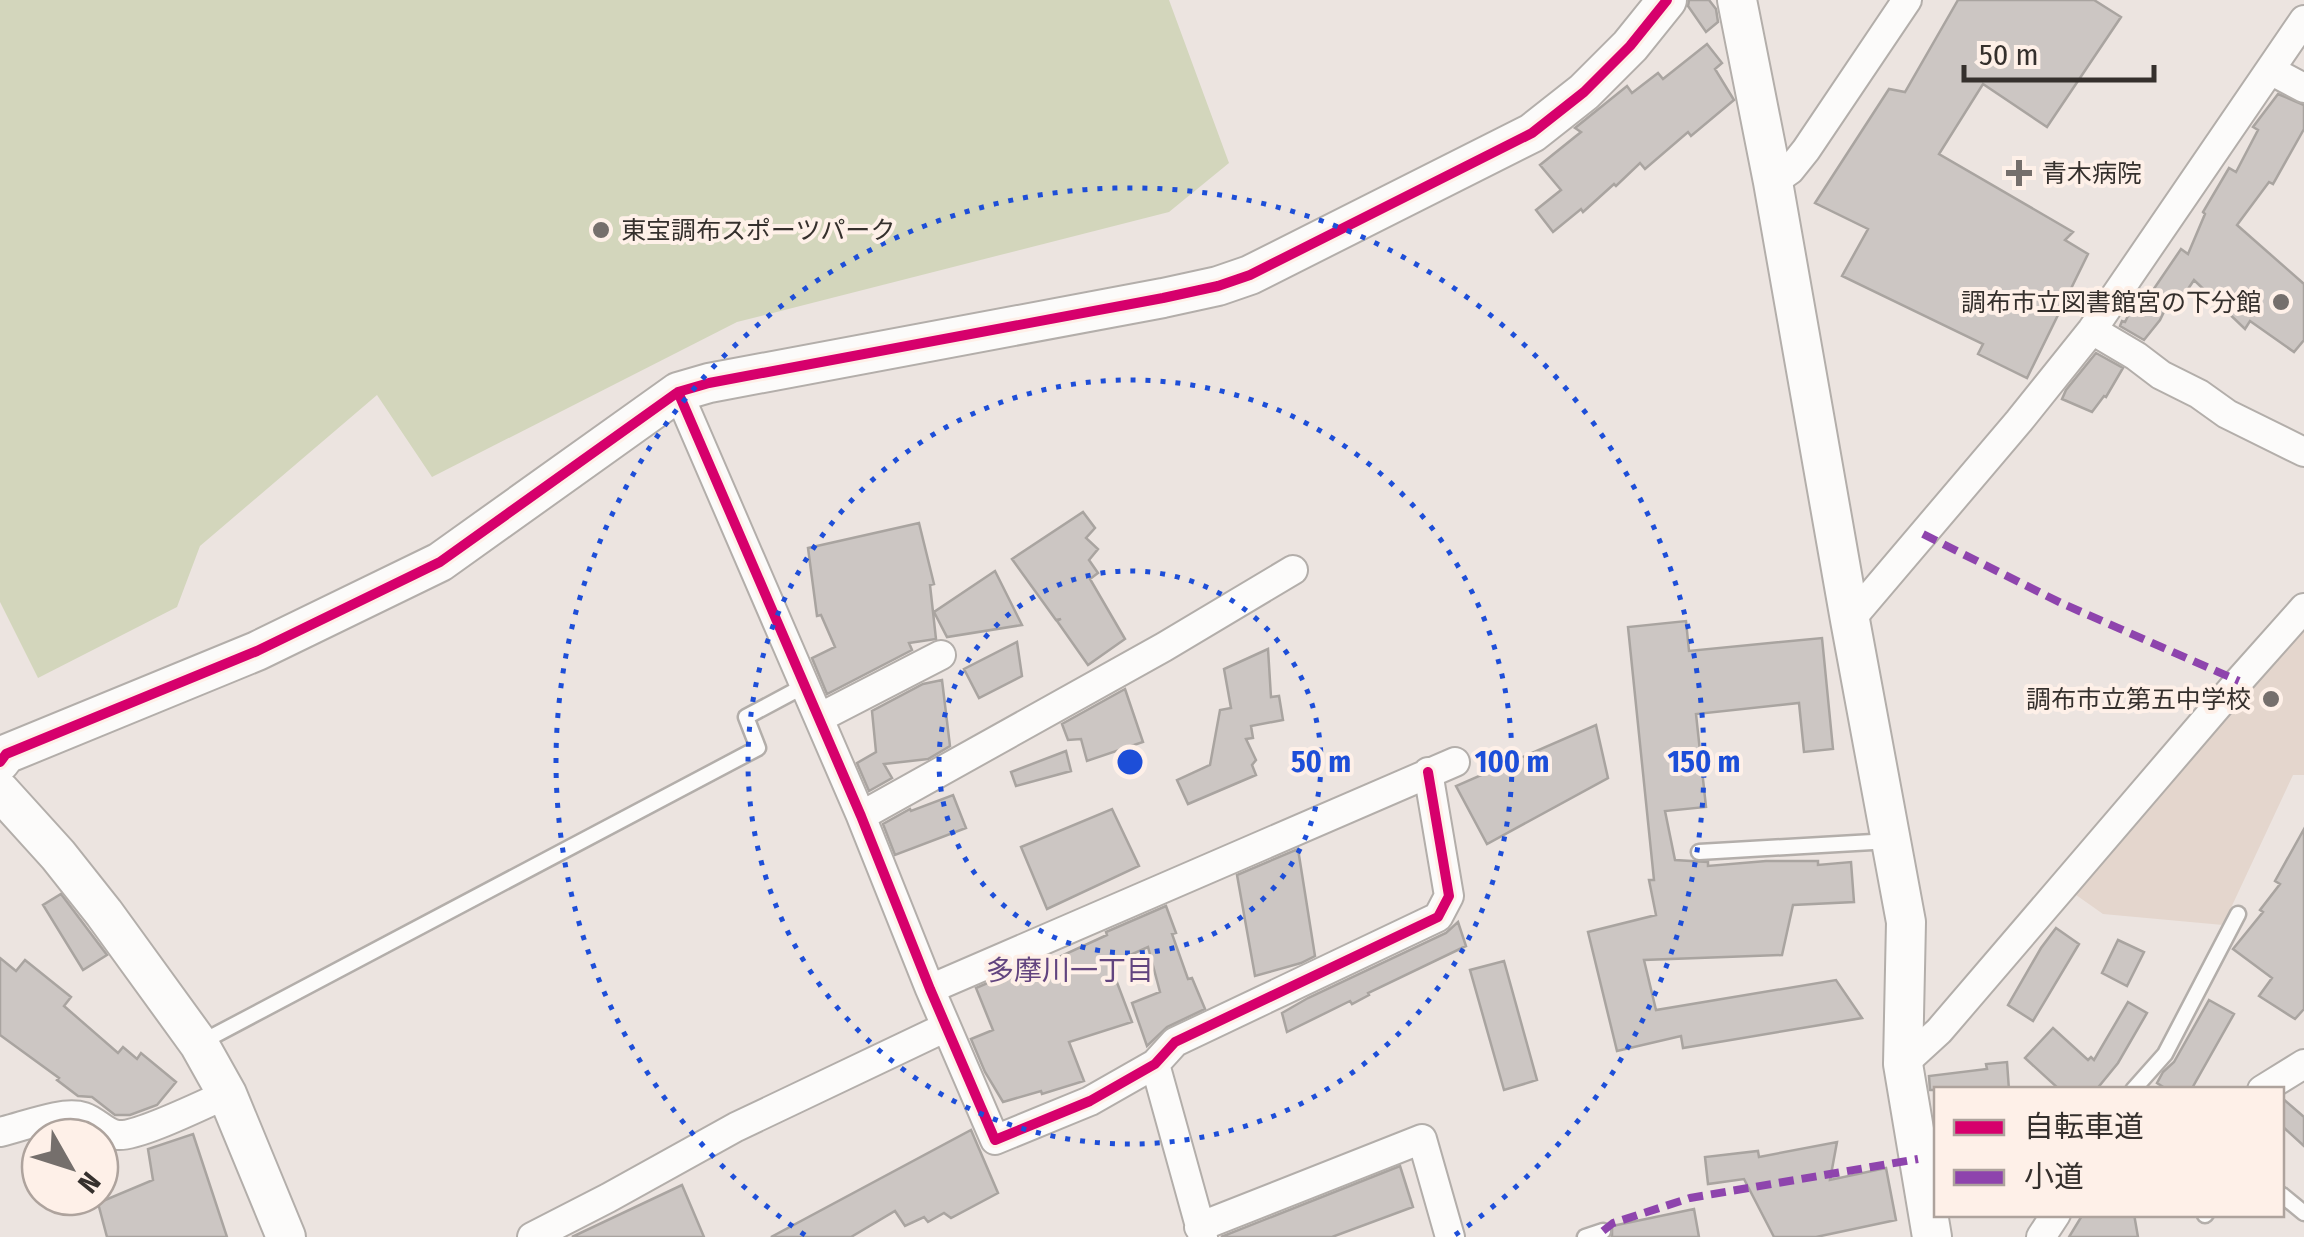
<svg xmlns="http://www.w3.org/2000/svg" width="2304" height="1237" font-family="'Fira Sans Condensed','Noto Sans JP',sans-serif">
	<style>
		.built { fill: #e4d6cd }
		.green { fill: #d3d6bc }
		.building { fill: #ccc6c3; stroke: #a9a4a0; stroke-width: 2.5 }
		.lines { fill: none; stroke-linecap: round; stroke-linejoin: round }
		.lane-casing { stroke: #b3aeaa; stroke-width: 19 }
		.street-casing { stroke: #b3aeaa; stroke-width: 32 }
		.secondary-casing { stroke: #b3aeaa; stroke-width: 42 }
		.lane { stroke: #fcfbfa; stroke-width: 14 }
		.street { stroke: #fcfbfa; stroke-width: 28 }
		.secondary { stroke: #fcfbfa; stroke-width: 38 }
		.quiet { stroke: #8e44ad; stroke-width: 8; stroke-dasharray: 15 8; stroke-linecap: butt }
		.cycleway-casing { stroke: #fef0e8; stroke-width: 16 }
		.cycleway { stroke: #d6006c; stroke-width: 10 }
		.ring { fill: none; stroke: #1d4ed8; stroke-width: 5; stroke-dasharray: 5 10 }
		.poi-dot { fill: #756f6c; stroke: #fef0e8; stroke-width: 4 }
		.labels { text-anchor: middle; stroke-width: 8; stroke-linejoin: round; paint-order: stroke }
		.poi-label { font-size: 25px; fill: #35302d; stroke: #fef0e8; text-anchor: start }
		.neighbourhood-label { font-size: 28px; fill: #62447f; stroke: #fef0e8 }
		.centre { fill: #1d4ed8; stroke: #fef0e8; stroke-width: 5 }
		.ring-label { font-size: 30px; text-anchor: middle; font-weight: bold; fill: #1d4ed8; stroke: #fef0e8; stroke-width: 8; stroke-linejoin: round; paint-order: stroke }
	</style>
	<rect width="100%" height="100%" fill="#ece4e0"/>
	<path class="built" d="M 2304,623 L 2304,775 L 2293,775 L 2223,925 L 2103,914 L 2069,890 Z"/>
	<path class="green" d="M 0,0 L 1169,0 L 1229,163 L 1169,212 L 737,322 L 432,477 L 377,395 L 200,546 L 177,607 L 38,678 L 0,602 Z"/>
	<path class="building" d="M 1689,0 L 1709,0 L 1716,9 L 1718,22 L 1706,32 L 1688,6 Z
		M 1958,0 L 2094,0 L 2121,17 L 2047,127 L 1983,84 L 1939,154 L 2073,232 L 2065,240 L 2088,254 L 2027,378 L 1978,354 L 1983,344 L 1842,276 L 1868,229 L 1815,203 L 1889,89 L 1905,92 Z
		M 1707,44 L 1722,63 L 1715,69 L 1734,100 L 1691,136 L 1688,132 L 1645,169 L 1640,163 L 1616,186 L 1614,184 L 1583,212 L 1581,209 L 1553,232 L 1536,210 L 1561,190 L 1540,165 L 1581,132 L 1575,128 L 1627,86 L 1632,93 L 1658,73 L 1663,79 Z
		M 2278,94 L 2304,105 L 2304,129 L 2273,184 L 2269,182 L 2237,225 L 2304,284 L 2304,340 L 2294,352 L 2250,321 L 2245,329 L 2194,280 L 2182,298 L 2174,291 L 2160,320 L 2144,340 L 2120,326 L 2122,321 L 2125,322 L 2141,290 L 2149,296 L 2181,249 L 2188,254 L 2205,214 L 2203,212 L 2229,168 L 2236,172 L 2258,130 L 2253,127 Z
		M 2096,353 L 2123,368 L 2106,397 L 2104,396 L 2092,412 L 2062,399 L 2066,390 Z
		M 1083,512 L 1095,528 L 1086,538 L 1098,549 L 1089,560 L 1098,573 L 1090,579 L 1125,639 L 1088,665 L 1057,621 L 1061,619 L 1056,620 L 1012,559 Z
		M 919,523 L 934,584 L 930,585 L 936,639 L 909,643 L 912,650 L 827,694 L 812,658 L 835,647 L 821,615 L 817,616 L 808,548 Z
		M 995,571 L 1022,625 L 947,637 L 934,612 Z
		M 1686,621 L 1689,651 L 1822,638 L 1833,749 L 1804,752 L 1799,703 L 1696,714 L 1706,807 L 1665,811 L 1675,860 L 1708,862 L 1708,866 L 1766,861 L 1818,861 L 1818,865 L 1851,862 L 1854,902 L 1793,905 L 1782,955 L 1644,960 L 1656,1010 L 1836,980 L 1862,1018 L 1683,1048 L 1681,1036 L 1617,1051 L 1588,932 L 1656,915 L 1649,880 L 1654,880 L 1628,627 Z
		M 1017,642 L 1022,676 L 979,698 L 964,669 Z
		M 1268,649 L 1271,697 L 1279,696 L 1283,720 L 1251,726 L 1253,738 L 1246,739 L 1256,760 L 1252,765 L 1256,775 L 1188,804 L 1177,780 L 1210,765 L 1220,710 L 1231,708 L 1224,669 Z
		M 942,680 L 950,746 L 928,759 L 884,764 L 892,778 L 869,791 L 857,763 L 876,752 L 872,711 L 923,684 Z
		M 1125,689 L 1143,742 L 1087,761 L 1081,739 L 1068,740 L 1062,724 Z
		M 1596,725 L 1608,778 L 1487,844 L 1456,786 Z
		M 1066,751 L 1071,771 L 1016,786 L 1011,772 Z
		M 953,795 L 966,828 L 895,855 L 883,824 L 910,809 L 911,811 Z
		M 1112,809 L 1139,866 L 1047,909 L 1021,847 Z
		M 2304,829 L 2304,1009 L 2295,1019 L 2259,996 L 2272,978 L 2233,949 L 2263,912 L 2260,910 L 2280,884 L 2275,881 Z
		M 1298,849 L 1315,956 L 1301,963 L 1255,976 L 1237,875 Z
		M 61,894 L 107,955 L 83,970 L 43,905 Z
		M 1166,906 L 1176,933 L 1172,934 L 1188,979 L 1192,978 L 1205,1009 L 1167,1027 L 1147,1046 L 1132,1003 L 1160,992 L 1148,947 L 1110,964 L 1132,1022 L 1069,1042 L 1084,1081 L 1042,1094 L 1041,1091 L 1003,1102 L 985,1072 L 971,1039 L 993,1030 L 976,988 L 1043,959 L 1044,964 L 1107,935 L 1106,932 Z
		M 1458,922 L 1466,946 L 1368,993 L 1369,995 L 1352,1004 L 1350,1001 L 1287,1032 L 1282,1013 L 1308,998 L 1446,933 Z
		M 2056,928 L 2079,944 L 2033,1021 L 2008,1005 L 2041,948 Z
		M 2118,940 L 2144,952 L 2127,986 L 2102,973 Z
		M 0,958 L 16,971 L 25,960 L 71,997 L 64,1006 L 118,1053 L 123,1047 L 137,1059 L 141,1053 L 176,1082 L 157,1105 L 130,1115 L 115,1115 L 92,1097 L 78,1096 L 57,1080 L 59,1078 L 0,1035 Z
		M 1504,961 L 1537,1080 L 1504,1090 L 1470,970 Z
		M 2209,1000 L 2234,1014 L 2191,1090 L 2168,1090 L 2157,1083 L 2163,1072 L 2174,1062 Z
		M 2128,1002 L 2147,1013 L 2118,1063 L 2096,1090 L 2060,1090 L 2025,1058 L 2053,1028 L 2088,1060 L 2091,1057 L 2094,1060 Z
		M 2007,1062 L 2009,1090 L 1930,1090 L 1929,1076 L 1987,1069 L 1986,1064 Z
		M 2282,1098 L 2304,1117 L 2304,1146 L 2282,1126 Z
		M 971,1130 L 998,1193 L 951,1218 L 944,1213 L 928,1222 L 924,1217 L 905,1226 L 895,1211 L 851,1237 L 771,1237 Z
		M 193,1134 L 227,1237 L 107,1237 L 98,1203 L 153,1180 L 148,1149 Z
		M 1837,1142 L 1830,1180 L 1886,1168 L 1896,1220 L 1816,1237 L 1774,1237 L 1744,1179 L 1708,1184 L 1705,1157 L 1758,1151 L 1759,1157 Z
		M 1400,1166 L 1413,1207 L 1332,1237 L 1221,1237 Z
		M 682,1185 L 704,1237 L 572,1237 Z
		M 1694,1209 L 1699,1237 L 1612,1237 L 1612,1226 Z
		M 2083,1214 L 2134,1214 L 2138,1237 L 2069,1237 Z"/>
	<g class="lines">
		<defs>
			<path id="lane" d="M 1699,852 L 1890,841
				M 200,1043 L 758,748 L 746,717 L 804,686
				M 2133,1090 L 2165,1054 L 2238,914
				M 2282,1195 L 2304,1213
				M 2205,1215 L 2206,1214
				M 1585,1237 L 1603,1231"/>
			<path id="street" d="M 2270,70 L 2304,88
				M 1773,182 L 1790,170 L 1806,150 L 1907,0
				M 2092,330 L 2136,356 L 2161,375 L 2199,394 L 2227,414 L 2304,452
				M 678,392 L 861,816 L 930,989 L 995,1140 L 1090,1101 L 1155,1064 L 1175,1042 L 1438,917 L 1449,896 L 1428,772
				M 1850,620 L 2019,421 L 2092,330 L 2304,20
				M 819,718 L 941,655
				M 861,816 L 1164,647 L 1293,570
				M 930,989 L 1455,762
				M 1155,1064 L 1203,1237
				M 1903,1064 L 1939,1031 L 2239,681 L 2304,608
				M 2262,1090 L 2304,1064
				M 0,1132 C 23,1127 62,1110 84,1117 C 96,1121 106,1134 118,1135 C 138,1137 206,1103 227,1094
				M 1199,1227 L 1422,1139 L 1450,1237
				M 532,1237 L 608,1198 L 736,1127 L 946,1027
				M 2041,1237 L 2056,1214"/>
			<path id="secondary" d="M 1737,0 L 1773,182 L 1850,620 L 1906,922 L 1903,1064 L 1932,1237
				M 0,762 L 6,754 L 257,651 L 440,562 L 678,392 L 709,383 L 1163,298 L 1218,286 L 1250,275 L 1532,133 L 1584,92 L 1630,46 L 1667,0
				M 0,791 L 58,855 L 104,913 L 199,1044 L 227,1094 L 286,1237"/>
		</defs>
		<use href="#lane" class="lane-casing"/>
		<use href="#street" class="street-casing"/>
		<use href="#secondary" class="secondary-casing"/>
		<use href="#lane" class="lane"/>
		<use href="#street" class="street"/>
		<use href="#secondary" class="secondary"/>
		<path class="quiet" d="M 1923,534 L 2061,603 L 2239,681
			M 1603,1231 L 1613,1223 L 1690,1198 L 1918,1159"/>
		<defs>
			<path id="cycleway" d="M 678,392 L 861,816 L 930,989 L 995,1140 L 1090,1101 L 1155,1064 L 1175,1042 L 1438,917 L 1449,896 L 1428,772
				M 0,762 L 6,754 L 257,651 L 440,562 L 678,392 L 709,383 L 1163,298 L 1218,286 L 1250,275 L 1532,133 L 1584,92 L 1630,46 L 1667,0"/>
		</defs>
		<use href="#cycleway" class="cycleway-casing"/>
		<use href="#cycleway" class="cycleway"/>
	</g>
	<g class="ring">
		<circle cx="1130" cy="762" r="191"/>
		<circle cx="1130" cy="762" r="382"/>
		<path d="M805 1235A574 574 0 1 1 1455 1235"/>
	</g>
	<g class="poi-dot">
		<path d="M2014 158h10v10h10v10h-10v10h-10v-10h-10v-10h10z"/>
		<circle cx="601" cy="230" r="10"/>
		<circle cx="2281" cy="302" r="10"/>
		<circle cx="2271" cy="699" r="10"/>
	</g>
	<g class="labels">
		<g class="poi-label">
			<text x="2042" y="182">青木病院</text>
			<text x="621" y="239">東宝調布スポーツパーク</text>
			<text x="2261" y="311" text-anchor="end">調布市立図書館宮の下分館</text>
			<text x="2251" y="708" text-anchor="end">調布市立第五中学校</text>
		</g>
		<g class="neighbourhood-label">
			<text x="1070" y="980">多摩川一丁目</text>
		</g>
	</g>
	<circle cx="1130" cy="762" r="15" class="centre"/>
	<g class="ring-label">
		<text x="1321" y="772">50 m</text>
		<text x="1512" y="772">100 m</text>
		<text x="1704" y="772">150 m</text>
	</g>
	<rect x="1934" y="1087" width="350" height="130" fill="#fef0e8" stroke="#aea39d" stroke-width="2.5"/>
	<rect x="1954" y="1120" width="50" height="15" fill="#d6006c" stroke="#aea39d" stroke-width="2.5"/>
	<text x="2024" y="1137" font-size="30" fill="#35302d">自転車道</text>
	<rect x="1954" y="1170" width="50" height="15" fill="#8e44ad" stroke="#aea39d" stroke-width="2.5"/>
	<text x="2024" y="1187" font-size="30" fill="#35302d">小道</text>
	<g transform="translate(70 1167) rotate(129)"><circle r="48" fill="#fef0e8" stroke="#aea39d" stroke-width="2.5"/>
	<path d="M0-8L18 38L0 25L-18 38Z" fill="#756f6c"/>
	<text y="-15" font-size="28" font-weight="bold" text-anchor="middle" fill="#35302d">N</text>
	</g>
	<path d="M1964 65v15h190v-15" fill="none" stroke="#35302d" stroke-width="5"/>
	<text x="1979" y="65" font-size="30" fill="#35302d" stroke="#fef0e8" stroke-width="8" paint-order="stroke">50 m</text>
</svg>
